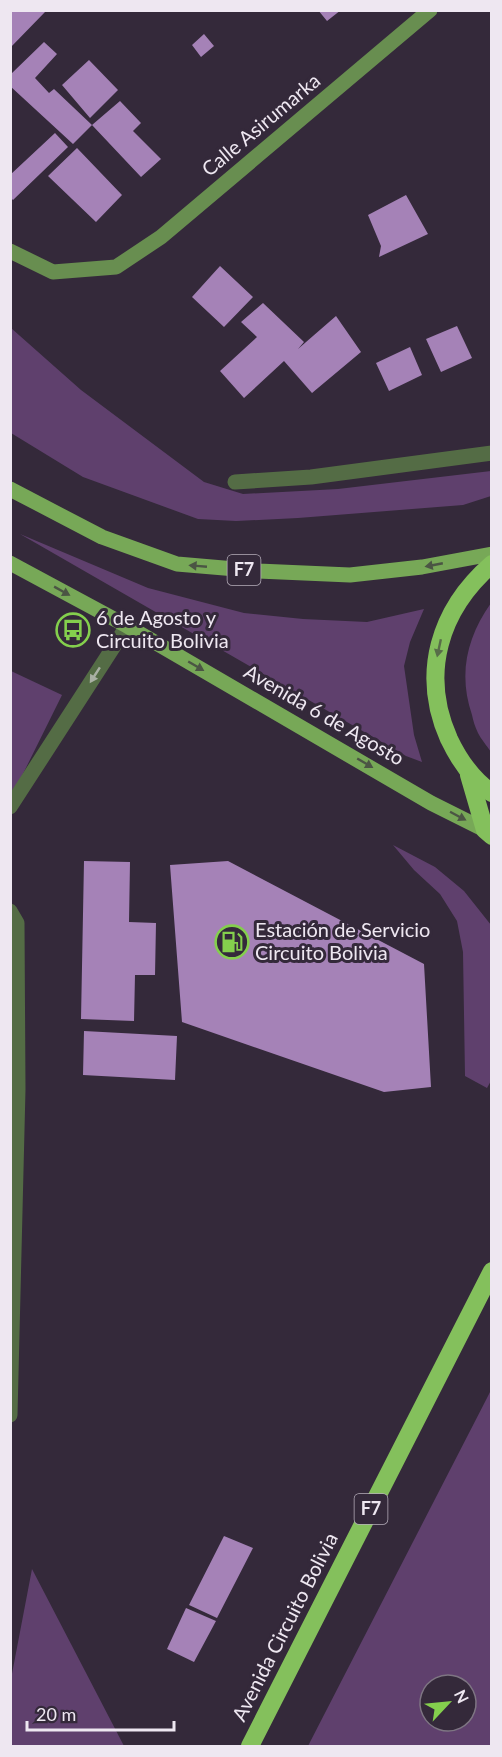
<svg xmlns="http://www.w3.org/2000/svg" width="502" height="1757" font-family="Lato,sans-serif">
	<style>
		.green { fill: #5f406d; fill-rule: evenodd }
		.building { fill: #a582b7 }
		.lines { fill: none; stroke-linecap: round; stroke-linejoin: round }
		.lane { stroke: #546c45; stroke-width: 15 }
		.street { stroke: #546c45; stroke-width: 15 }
		.secondary { stroke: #688e50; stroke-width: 15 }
		.primary { stroke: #77a857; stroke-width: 15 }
		.highway { stroke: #84c05c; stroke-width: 18 }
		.oneway { fill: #4b5544 }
		.oneway2 { fill: #586d49 }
		.oneway3 { fill: #a9b0a4 }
		.labels { text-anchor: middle; stroke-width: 6; stroke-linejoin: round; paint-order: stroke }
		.shield { fill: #34293a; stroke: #b6aeba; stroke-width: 1.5 }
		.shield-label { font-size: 18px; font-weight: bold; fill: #eee7f1 }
		.street-label { font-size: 20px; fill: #eee7f1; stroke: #34293a }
		.poi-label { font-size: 20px; fill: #eee7f1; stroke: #34293a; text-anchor: start }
	</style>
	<rect width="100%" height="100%" fill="#34293a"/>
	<path class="green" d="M 11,328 L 81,390 L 204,482 L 243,494 L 338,489 L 491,471 L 491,496 L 463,505 L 298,518 L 236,521 L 198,519 L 83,477 L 11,433 Z
		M 20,534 L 148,588 L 244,613 L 303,619 L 367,622 L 424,609 L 410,642 L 404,666 L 414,735 L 422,762 L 406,756 Z
		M 491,603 L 491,752 C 487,746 481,739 478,733 C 475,727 473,720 472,715 C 458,674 467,637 491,603 Z
		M 11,671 L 62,695 L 11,798 Z
		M 393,845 L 435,867 L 464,891 L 491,925 L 492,1079 L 487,1088 L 465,1076 L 463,952 L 457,921 L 440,894 L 414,870 Z
		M 491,1390 L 491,1746 L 308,1746 L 487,1398 ZM 430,1685 L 466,1685 L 466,1721 L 430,1721 Z
		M 32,1569 L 124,1746 L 11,1746 L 11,1679 Z"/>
	<path class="building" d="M 10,10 L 43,10 L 45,12 L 10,48 Z
		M 318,10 L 341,10 L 327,21 Z
		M 204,34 L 214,46 L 201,57 L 192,45 Z
		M 44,42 L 57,54 L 35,78 L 49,93 L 54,89 L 92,125 L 73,144 L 10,86 L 10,75 Z
		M 89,60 L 118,90 L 90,118 L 62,85 Z
		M 120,101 L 141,123 L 133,131 L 161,159 L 141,177 L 92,125 Z
		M 55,133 L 68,147 L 13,200 L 10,197 L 10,175 Z
		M 77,148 L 122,195 L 96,222 L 48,176 Z
		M 406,195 L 428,234 L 379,257 L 381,246 L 368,215 Z
		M 220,266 L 253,297 L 224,327 L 192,297 Z
		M 263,303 L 304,342 L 298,349 L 336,316 L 361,352 L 312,393 L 284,361 L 244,398 L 220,371 L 257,337 L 241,322 Z
		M 457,326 L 472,358 L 441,372 L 426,339 Z
		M 410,347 L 422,375 L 389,391 L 376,363 Z
		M 84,861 L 130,862 L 129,922 L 156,923 L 155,975 L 135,975 L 134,1021 L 81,1019 Z
		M 228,861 L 424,964 L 431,1087 L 384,1092 L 182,1022 L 170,865 Z
		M 84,1031 L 177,1036 L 175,1080 L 83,1075 Z
		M 224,1536 L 253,1548 L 217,1618 L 189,1605 Z
		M 186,1608 L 216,1621 L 194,1662 L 167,1649 Z"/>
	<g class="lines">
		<path class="lane" d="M 235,482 L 311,477 L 492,453"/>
		<path class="street" d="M 10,807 L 127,626
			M 10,911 L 17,923 L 18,1089 L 10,1415"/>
		<path class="secondary" d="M 10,251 L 53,272 L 116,267 L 161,237 L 430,10"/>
		<path class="primary" d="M 10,489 L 102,537 L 177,564 L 258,571 L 350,575 L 422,567 L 492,554
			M 10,563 L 127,626 L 431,803 L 485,830 L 492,829"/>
		<path class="highway" d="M 492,564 C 439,610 420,674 449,739 C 459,760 473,780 492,793
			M 469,775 L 485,830 L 492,836
			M 250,1746 L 492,1271"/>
	</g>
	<defs><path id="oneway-solid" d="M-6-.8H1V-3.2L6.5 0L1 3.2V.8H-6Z" transform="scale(1.5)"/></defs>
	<g class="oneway">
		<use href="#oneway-solid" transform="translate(434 565) rotate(169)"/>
		<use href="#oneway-solid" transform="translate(198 566) rotate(-175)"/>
		<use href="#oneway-solid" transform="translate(62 591) rotate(29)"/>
		<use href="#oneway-solid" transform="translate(196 666) rotate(30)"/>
		<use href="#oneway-solid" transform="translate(365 763) rotate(30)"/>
		<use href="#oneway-solid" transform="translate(458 816) rotate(28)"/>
	</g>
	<use class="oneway2" href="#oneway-solid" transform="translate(439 648) rotate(102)"/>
	<use class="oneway3" href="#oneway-solid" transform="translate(95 675) rotate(123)"/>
	<defs>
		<symbol id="bus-ring" viewBox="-11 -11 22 22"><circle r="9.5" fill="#34293a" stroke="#84cf4d" stroke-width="1.5"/><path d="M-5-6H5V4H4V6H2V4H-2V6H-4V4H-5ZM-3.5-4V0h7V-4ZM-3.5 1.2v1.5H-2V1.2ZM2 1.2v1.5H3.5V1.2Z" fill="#84cf4d"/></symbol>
		<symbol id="fuel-ring" viewBox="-11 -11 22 22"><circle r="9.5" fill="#34293a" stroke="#84cf4d" stroke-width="1.5"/><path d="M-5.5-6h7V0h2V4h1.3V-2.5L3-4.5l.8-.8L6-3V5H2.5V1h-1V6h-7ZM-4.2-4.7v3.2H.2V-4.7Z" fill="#84cf4d"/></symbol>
	</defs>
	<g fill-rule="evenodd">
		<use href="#bus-ring" x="54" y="611" width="38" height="38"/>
		<use href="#fuel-ring" x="213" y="923" width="38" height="38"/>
	</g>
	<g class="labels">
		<g class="shield">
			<rect x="227.5" y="555" width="33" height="30" rx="4.5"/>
			<rect x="354.5" y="1494" width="33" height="30" rx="4.5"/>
		</g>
		<g class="shield-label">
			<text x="244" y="576">F7</text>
			<text x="371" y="1515">F7</text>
		</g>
		<g class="street-label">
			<text transform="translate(261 125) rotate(-40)" y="7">Calle Asirumarka</text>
			<text transform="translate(324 715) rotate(30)" y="7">Avenida 6 de Agosto</text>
			<text transform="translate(285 1627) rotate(-63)" y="7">Avenida Circuito Bolivia</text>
		</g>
		<g class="poi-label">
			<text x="96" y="625">6 de Agosto y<tspan x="96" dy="23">Circuito Bolivia</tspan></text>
			<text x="255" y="937">Estación de Servicio<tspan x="255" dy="23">Circuito Bolivia</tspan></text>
		</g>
	</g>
	<rect width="502" height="1757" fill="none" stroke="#eee7f1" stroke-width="24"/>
	<g transform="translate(448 1703) rotate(64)"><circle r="28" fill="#34293a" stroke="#7e7583" stroke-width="1.5"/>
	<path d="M0-4.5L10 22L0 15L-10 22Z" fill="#84cf4d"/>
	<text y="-9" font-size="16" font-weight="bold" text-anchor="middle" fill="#eee7f1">N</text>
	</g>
	<path d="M27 1721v9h147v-9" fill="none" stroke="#eee7f1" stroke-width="3"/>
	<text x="36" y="1721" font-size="18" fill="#eee7f1" stroke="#34293a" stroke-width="4.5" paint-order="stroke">20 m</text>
</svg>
